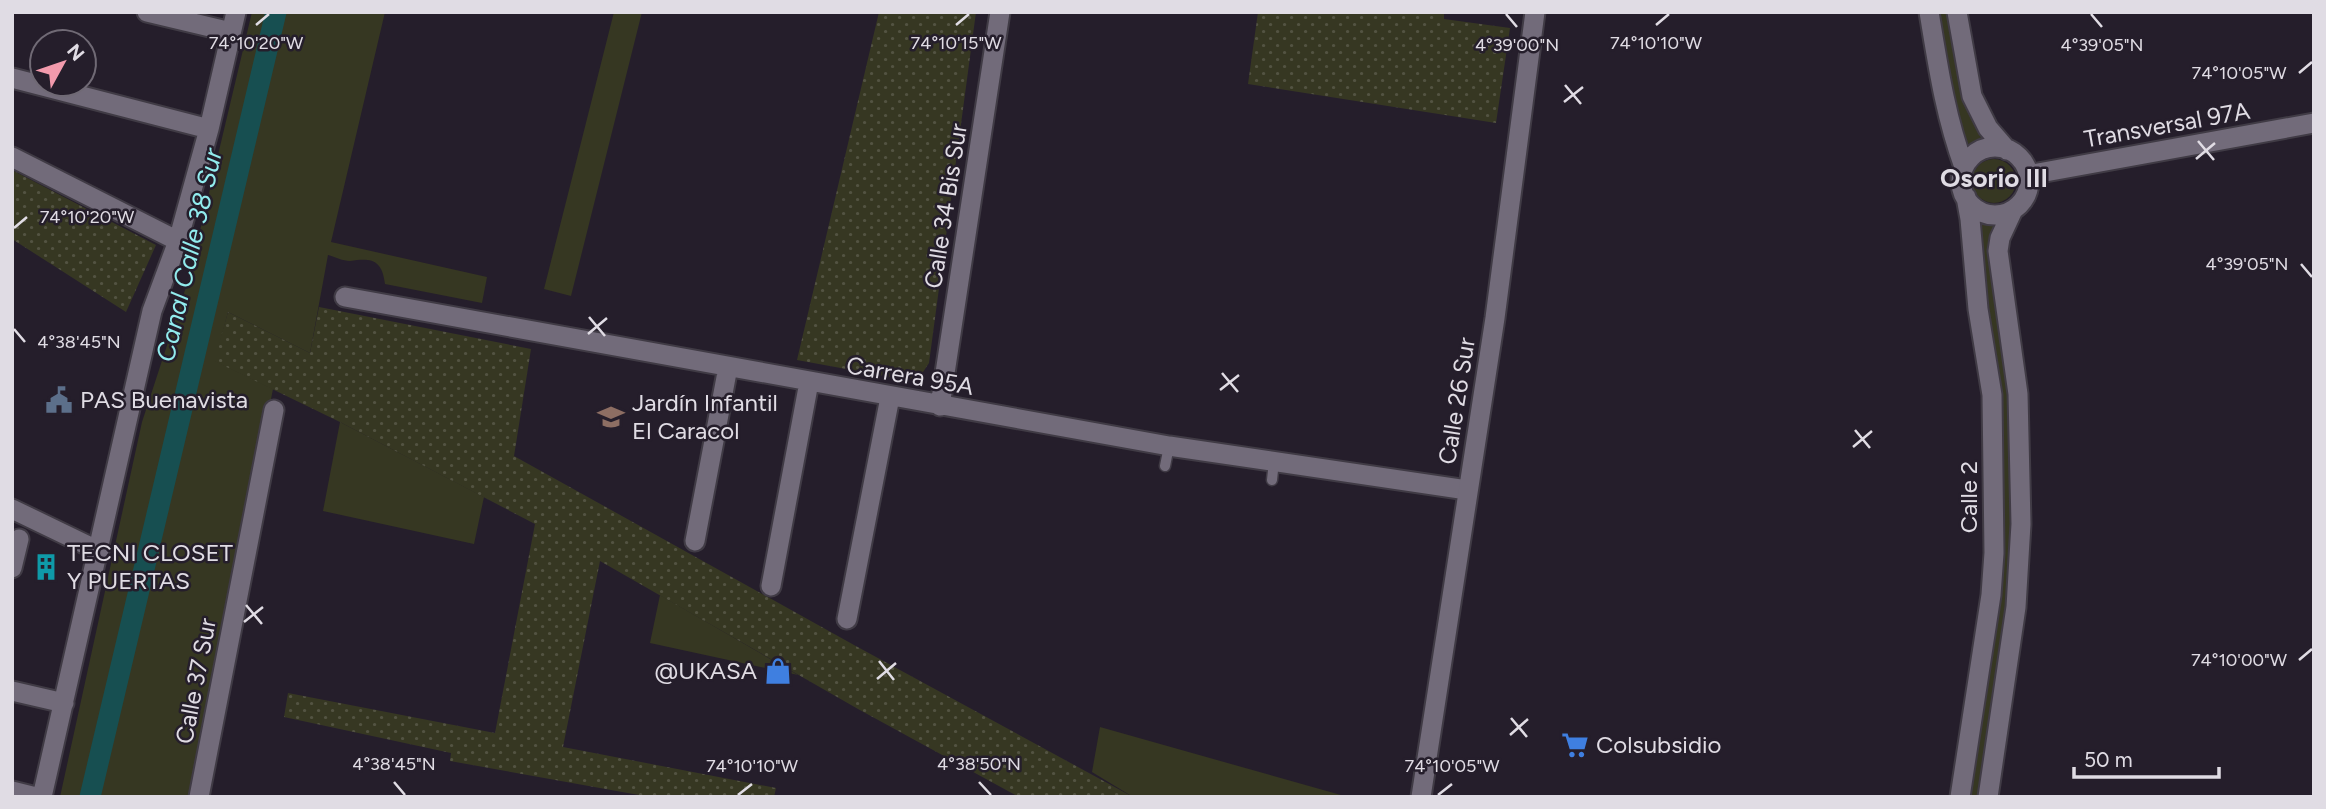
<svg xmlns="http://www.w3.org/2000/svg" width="2326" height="809" font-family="Figtree,sans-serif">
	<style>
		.grass { fill: #363722 }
		.park { fill: url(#park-dots) }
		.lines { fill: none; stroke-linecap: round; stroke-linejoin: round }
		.canal { stroke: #174f51; stroke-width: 21 }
		.service-casing { stroke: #403b45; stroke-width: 13 }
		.minor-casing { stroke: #403b45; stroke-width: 23 }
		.tertiary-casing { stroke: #403b45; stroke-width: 23 }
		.service { stroke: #726b7a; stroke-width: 10 }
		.minor { stroke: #726b7a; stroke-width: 19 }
		.tertiary { stroke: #726b7a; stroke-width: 19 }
		.ticks { fill: none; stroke: #e0dce4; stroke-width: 2.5 }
		.labels { text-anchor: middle; stroke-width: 5; stroke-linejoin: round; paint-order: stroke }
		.street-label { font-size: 24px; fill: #e0dce4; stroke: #251e2b }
		.poi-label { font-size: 24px; fill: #e0dce4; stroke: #251e2b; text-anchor: start }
		.neighbourhood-label { font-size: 26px; font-weight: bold; fill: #e0dce4; stroke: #251e2b }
		.water-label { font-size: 26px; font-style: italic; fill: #92ecee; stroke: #251e2b }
		.ticks-label { font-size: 18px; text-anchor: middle; fill: #e0dce4; stroke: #251e2b; stroke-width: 5; stroke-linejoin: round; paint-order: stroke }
	</style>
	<defs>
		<pattern id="park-dots" width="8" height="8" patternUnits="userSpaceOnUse" patternTransform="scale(1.75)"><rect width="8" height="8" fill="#363722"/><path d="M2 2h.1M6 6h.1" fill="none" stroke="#535342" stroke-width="1.8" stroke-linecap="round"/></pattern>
	</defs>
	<rect width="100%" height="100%" fill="#251e2b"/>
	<path class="grass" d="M 252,12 L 385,12 L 331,242 L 487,277 L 482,303 L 385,284 C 382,259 371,258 350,261 C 343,261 335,257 328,255 L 310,353 L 228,312 L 215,361 L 273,389 L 191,797 L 60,797 L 142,422 L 188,281 Z
		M 614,12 L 642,12 L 571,296 L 544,289 Z
		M 1939,12 L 1950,12 L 1985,139 L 1968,144 L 1955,107 Z
		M1972 181a22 22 0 1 1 44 0a22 22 0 1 1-44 0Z
		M 1980,223 L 2000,223 L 2012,463 L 2012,534 L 2007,603 L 1979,797 L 1969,797 L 1987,676 L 1986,311 Z
		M 340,422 L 484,497 L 474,544 L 323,511 Z
		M 660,595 L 798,675 L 650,643 Z
		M 1100,727 L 1348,797 L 1133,797 L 1092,772 Z"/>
	<path class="park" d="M 879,12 L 976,12 L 929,363 L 921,375 L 906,380 L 797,360 Z
		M 1258,12 L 1444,12 L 1444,19 L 1510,28 L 1496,123 L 1248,84 Z
		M 12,170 L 156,245 L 126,312 L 12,239 Z
		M 319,307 L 531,349 L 514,456 L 854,645 L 1133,797 L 1019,797 L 858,709 L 600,561 L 563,747 L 776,788 L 774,797 L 650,797 L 450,761 L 451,753 L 284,717 L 288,693 L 495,733 L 535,524 L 340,422 L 214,361 L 228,312 L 310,353 Z"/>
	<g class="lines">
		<path class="canal" d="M 90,797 L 276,12"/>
		<defs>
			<path id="service" d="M 1165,466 L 1169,446
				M 1272,480 L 1274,461"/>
			<path id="minor" d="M 147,12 L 231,32
				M 1929,12 C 1938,66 1945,115 1964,167
				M 1957,12 L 1972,96 L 1988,128 L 2007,150
				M 12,78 L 209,129
				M1961 181a34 34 0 1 1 68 0a34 34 0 1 1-68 0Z
				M 12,157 L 178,241
				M 2028,175 L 2314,123
				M 345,297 L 1169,446 L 1467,490
				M 940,406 L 1000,12
				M 12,509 L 99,551
				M 695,541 L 728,367
				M 12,568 L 19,539
				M 771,586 L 809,382
				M 847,619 L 890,397
				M 12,691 L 64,703
				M 12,791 L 36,797
				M 42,797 L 152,311 L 178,241 L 209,129 L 236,12
				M 199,797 L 274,410
				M 1960,797 L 1991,595 L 1994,553 L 1992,395 L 1978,309 L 1970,219 L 1966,197
				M 1988,797 L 2016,607 L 2021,524 L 2018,394 L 1998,251 L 2000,238 L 2013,210"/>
			<path id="tertiary" d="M 1421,797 L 1495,318 L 1535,12"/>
		</defs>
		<use href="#service" class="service-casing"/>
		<use href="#minor" class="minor-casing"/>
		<use href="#tertiary" class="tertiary-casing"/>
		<use href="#service" class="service"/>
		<use href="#minor" class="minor"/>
		<use href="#tertiary" class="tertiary"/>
	</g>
	<path class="ticks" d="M 1506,14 L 1517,27M 2091,14 L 2102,27M 256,25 L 269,14M 956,25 L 969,14M 1656,25 L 1669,14M 2299,73 L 2312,62M 1565,85 L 1581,104M 1564,102 L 1583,87M 2198,141 L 2214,160M 2196,159 L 2215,143M 14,228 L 27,217M 2301,264 L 2312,277M 589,317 L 605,336M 14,329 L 25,342M 588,334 L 607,318M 1222,373 L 1238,392M 1220,390 L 1239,375M 1855,430 L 1870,448M 1853,447 L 1872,431M 246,605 L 262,624M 244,622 L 263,607M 2299,660 L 2312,649M 879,661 L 894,680M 877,679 L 896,663M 1511,718 L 1527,737M 1510,735 L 1528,719M 394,782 L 405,795M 979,782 L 991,795M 738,795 L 752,784M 1438,795 L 1452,784"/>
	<defs>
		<symbol id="civic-bare" viewBox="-9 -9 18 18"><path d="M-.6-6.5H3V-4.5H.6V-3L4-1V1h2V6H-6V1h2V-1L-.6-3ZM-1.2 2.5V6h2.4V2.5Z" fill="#5c6f8a" stroke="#251e2b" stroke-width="2.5" paint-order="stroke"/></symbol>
		<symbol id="school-bare" viewBox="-9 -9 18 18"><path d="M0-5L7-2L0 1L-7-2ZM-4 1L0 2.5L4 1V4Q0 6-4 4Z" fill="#8d6e63" stroke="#251e2b" stroke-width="2.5" paint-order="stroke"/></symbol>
		<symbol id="building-bare" viewBox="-9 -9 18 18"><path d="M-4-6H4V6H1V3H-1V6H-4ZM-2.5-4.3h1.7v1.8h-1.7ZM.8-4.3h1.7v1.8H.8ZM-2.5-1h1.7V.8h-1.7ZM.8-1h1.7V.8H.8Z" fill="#0f9aa8" stroke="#251e2b" stroke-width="2.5" paint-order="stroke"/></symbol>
		<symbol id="shop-bare" viewBox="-9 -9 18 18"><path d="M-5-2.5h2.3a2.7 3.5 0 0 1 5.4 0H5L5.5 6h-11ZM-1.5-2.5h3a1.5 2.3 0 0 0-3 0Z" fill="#3f7fe0" stroke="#251e2b" stroke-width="2.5" paint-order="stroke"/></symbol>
		<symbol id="supermarket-bare" viewBox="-9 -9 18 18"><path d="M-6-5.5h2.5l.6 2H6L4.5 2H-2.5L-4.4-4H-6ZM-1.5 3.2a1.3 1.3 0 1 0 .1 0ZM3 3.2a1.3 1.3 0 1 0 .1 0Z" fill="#3f7fe0" stroke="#251e2b" stroke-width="2.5" paint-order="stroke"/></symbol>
	</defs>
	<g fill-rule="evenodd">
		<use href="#civic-bare" x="40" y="381" width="38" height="38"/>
		<use href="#school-bare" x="592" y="398" width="38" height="38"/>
		<use href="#building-bare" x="27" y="548" width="38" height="38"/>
		<use href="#shop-bare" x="759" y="652" width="38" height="38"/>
		<use href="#supermarket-bare" x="1556" y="726" width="38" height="38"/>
	</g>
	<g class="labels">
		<g class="street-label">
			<text transform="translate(2167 125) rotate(-10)" y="8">Transversal 97A</text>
			<text transform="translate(946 206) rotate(-81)" y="8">Calle 34 Bis Sur</text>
			<text transform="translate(910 376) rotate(10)" y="8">Carrera 95A</text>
			<text transform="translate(1457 401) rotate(-81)" y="8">Calle 26 Sur</text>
			<text transform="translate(1969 497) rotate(-90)" y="8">Calle 2</text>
			<text transform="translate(196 681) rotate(-79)" y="8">Calle 37 Sur</text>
		</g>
		<g class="poi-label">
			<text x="80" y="408">PAS Buenavista</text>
			<text x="632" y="411">Jardín Infantil<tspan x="632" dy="28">El Caracol</tspan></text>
			<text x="67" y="561">TECNI CLOSET<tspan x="67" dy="28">Y PUERTAS</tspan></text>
			<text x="757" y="679" text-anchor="end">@UKASA</text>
			<text x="1596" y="753">Colsubsidio</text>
		</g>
		<g class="neighbourhood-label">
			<text x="1994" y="187">Osorio III</text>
		</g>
		<g class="water-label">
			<text transform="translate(189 255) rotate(-77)" y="9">Canal Calle 38 Sur</text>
		</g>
	</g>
	<g class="ticks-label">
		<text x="256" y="49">74°10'20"W</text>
		<text x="1656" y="49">74°10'10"W</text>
		<text x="956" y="49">74°10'15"W</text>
		<text x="2102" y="51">4°39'05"N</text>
		<text x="1517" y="51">4°39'00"N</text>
		<text x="2239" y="79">74°10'05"W</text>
		<text x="87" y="223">74°10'20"W</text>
		<text x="2247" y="270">4°39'05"N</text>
		<text x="79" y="348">4°38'45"N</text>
		<text x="2239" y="666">74°10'00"W</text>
		<text x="394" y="770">4°38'45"N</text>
		<text x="979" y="770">4°38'50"N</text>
		<text x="752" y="772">74°10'10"W</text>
		<text x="1452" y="772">74°10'05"W</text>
	</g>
	<rect width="2326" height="809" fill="none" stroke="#e0dce4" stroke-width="28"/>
	<g transform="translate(63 63) rotate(50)"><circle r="33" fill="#251e2b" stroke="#706a75" stroke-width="2"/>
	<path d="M0-5L12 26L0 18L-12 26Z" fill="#f29aac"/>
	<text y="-10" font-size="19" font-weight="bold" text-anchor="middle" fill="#e0dce4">N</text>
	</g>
	<path d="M2074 767v10h145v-10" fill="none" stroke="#e0dce4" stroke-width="3.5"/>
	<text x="2084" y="767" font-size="21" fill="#e0dce4" stroke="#251e2b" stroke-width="5" paint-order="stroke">50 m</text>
</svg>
